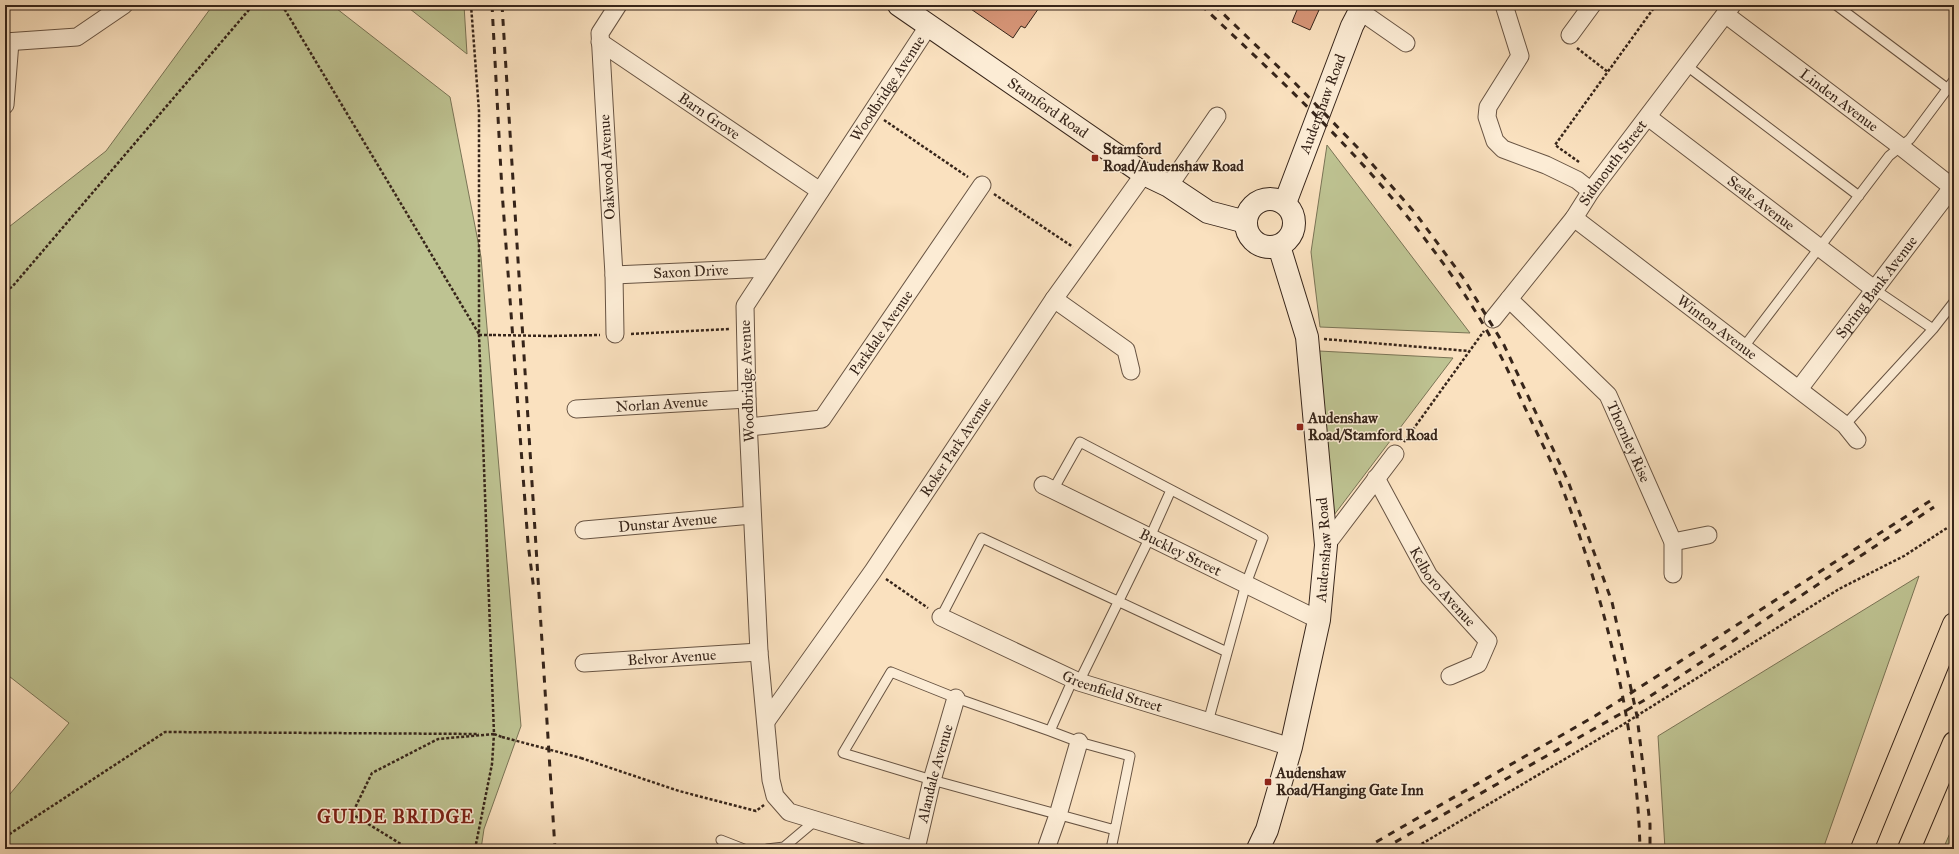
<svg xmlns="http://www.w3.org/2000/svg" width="1959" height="854" font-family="'IM FELL Great Primer',serif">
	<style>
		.green { fill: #bec392; stroke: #7a7456 }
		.building { fill: #d69577; stroke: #37251a }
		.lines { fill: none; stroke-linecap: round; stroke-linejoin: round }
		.lane-casing { stroke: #685443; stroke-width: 11 }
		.street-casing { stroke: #685443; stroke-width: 19 }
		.secondary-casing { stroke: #37251a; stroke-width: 24 }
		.highway-casing { stroke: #37251a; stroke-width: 24 }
		.path { stroke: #37251a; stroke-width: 2.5; stroke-dasharray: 3 2; stroke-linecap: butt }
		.lane { stroke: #fcecd5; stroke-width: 9 }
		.street { stroke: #fcecd5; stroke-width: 17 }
		.secondary { stroke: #fcecd5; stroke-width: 22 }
		.highway { stroke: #fae1bf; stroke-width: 22 }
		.rail { stroke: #37251a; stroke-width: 3; stroke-dasharray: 7 7; stroke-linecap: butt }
		.path-bridge { stroke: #37251a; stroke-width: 2.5; stroke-dasharray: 3 2; stroke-linecap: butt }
		.poi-dot { fill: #8f2418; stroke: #fcecd5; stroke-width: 1.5 }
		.labels { text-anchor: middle; stroke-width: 3; stroke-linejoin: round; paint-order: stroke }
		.street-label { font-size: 15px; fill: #37251a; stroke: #fcecd5 }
		.poi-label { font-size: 15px; font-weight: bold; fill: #37251a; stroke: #fcecd5; text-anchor: start }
		.district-label { font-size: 19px; font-weight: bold; letter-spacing: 1px; fill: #7a1f14; stroke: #fcecd5 }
	</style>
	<rect width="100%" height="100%" fill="#fae1bf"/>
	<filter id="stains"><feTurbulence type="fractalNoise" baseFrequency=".005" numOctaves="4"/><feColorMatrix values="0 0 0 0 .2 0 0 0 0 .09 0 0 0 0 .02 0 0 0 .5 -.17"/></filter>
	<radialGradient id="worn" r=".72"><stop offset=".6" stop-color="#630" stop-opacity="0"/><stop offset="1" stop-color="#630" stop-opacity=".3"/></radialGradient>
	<path class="green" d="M 213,5 L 332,5 L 450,97 L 481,257 L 521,726 L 484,829 L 481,849 L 5,849 L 5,800 L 69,723 L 5,673 L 5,230 L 106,151 Z
		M 405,5 L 464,5 L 467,54 Z
		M 1327,145 L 1470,333 L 1320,327 L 1311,252 Z
		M 1319,351 L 1453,358 L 1331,519 Z
		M 1919,576 L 1823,849 L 1665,849 L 1658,736 Z
		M 1954,824 L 1954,849 L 1943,849 Z"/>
	<path class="building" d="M 965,5 L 1041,5 L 1025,28 L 1021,26 L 1013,38 Z
		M 1299,5 L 1306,5 L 1319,10 L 1310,30 L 1292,22 Z"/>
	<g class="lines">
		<defs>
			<path id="lane" d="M 1836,5 L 1948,89
				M 1687,66 L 1859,196
				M 1933,329 L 1954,302
				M 1743,348 L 1889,156 L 1910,139 L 1954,80
				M 1845,425 L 1933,329 L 1874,289
				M 1053,490 L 1080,442 L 1263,538 L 1246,584 L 1208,722
				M 941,617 L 982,538 L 1227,652
				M 1079,682 L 1150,537 L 1171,490
				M 1050,731 L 1079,742 L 1130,756 L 1115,830 L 932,780 L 843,753 L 891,672 L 956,698 L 1050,731 L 1073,679
				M 721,840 L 744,849
				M 767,849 L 784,847 L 816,820
				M 1111,849 L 1115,830"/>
			<g id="street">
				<path d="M 1504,5 L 1520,56 L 1488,107 L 1487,117 L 1495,141 L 1503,149 L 1546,165 L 1577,180 L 1591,191"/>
				<path d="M 1360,11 L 1406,43"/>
				<path id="s1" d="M 1725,14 L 1900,146 L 1952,187"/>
				<path d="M 1570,35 L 1592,5"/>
				<path d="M 5,42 L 77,37 L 124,5"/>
				<path id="s2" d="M 600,42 L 820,191"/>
				<path d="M 5,105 L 10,42"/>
				<path id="s3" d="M 1648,117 L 1874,289"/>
				<path d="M 1169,186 L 1217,116"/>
				<path id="s4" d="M 1574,218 L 1845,425 L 1857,440"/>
				<path id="s5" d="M 614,275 L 768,268"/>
				<path d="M 1054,299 L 1126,350 L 1131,371"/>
				<path id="s6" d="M 1509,299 L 1608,395 L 1673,542 L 1673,574"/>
				<path id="s7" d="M 1493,319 L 1574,218 L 1591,191 L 1732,5"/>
				<path d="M 615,334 L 614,275 L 600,33 L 618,5"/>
				<path id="s8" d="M 1799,389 L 1954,185"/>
				<path id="s9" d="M 576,409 L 747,399"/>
				<path id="s10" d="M 749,427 L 822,419 L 982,185"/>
				<path id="s11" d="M 1376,478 L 1429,576 L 1488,641 L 1478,664 L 1450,676"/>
				<path id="s12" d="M 1043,485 L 1319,620"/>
				<path id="s13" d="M 584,530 L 752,515"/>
				<path d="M 1673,542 L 1708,535"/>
				<path d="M 1326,545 L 1395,454"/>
				<path id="s14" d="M 941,617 L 1079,682 L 1291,747"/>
				<path id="s15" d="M 584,663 L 759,652"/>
				<path id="s16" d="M 767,720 L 873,571 L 1054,299 L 1144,174"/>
				<path id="s17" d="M 911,849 L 789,812 L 775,796 L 771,780 L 759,652 L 747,399 L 745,306 L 929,25"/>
				<path id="s18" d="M 916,849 L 932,780 L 956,698"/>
				<path d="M 1046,849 L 1058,815 L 1079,742"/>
			</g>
			<g id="secondary">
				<path id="s19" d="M 899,5 L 1144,174 L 1169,186 L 1208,212 L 1246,222"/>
				<circle cx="1270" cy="223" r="24"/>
				<path id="s20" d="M 1285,203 L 1352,26 L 1363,5"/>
				<path id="s21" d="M 1258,849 L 1267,830 L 1291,747 L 1319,620 L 1326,545 L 1307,337 L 1279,246"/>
			</g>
			<path id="highway" d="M 1862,849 L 1954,624
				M 1909,849 L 1954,743"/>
		</defs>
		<use href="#lane" class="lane-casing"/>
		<use href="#street" class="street-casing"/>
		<use href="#secondary" class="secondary-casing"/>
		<use href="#highway" class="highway-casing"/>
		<path class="path" d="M 282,5 L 479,334
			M 1577,48 L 1608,72
			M 884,120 L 968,177
			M 1579,162 L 1555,145 L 1656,5
			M 994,194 L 1073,247
			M 5,291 L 12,287 L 253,5
			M 631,334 L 730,329
			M 479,335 L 493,335
			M 549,336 L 600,335
			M 1324,339 L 1469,351
			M 1404,442 L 1484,331
			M 886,579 L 928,608
			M 494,734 L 502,737
			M 581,758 L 679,791 L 756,811 L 764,805
			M 5,837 L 165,732 L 479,734
			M 409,849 L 352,814 L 372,773 L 438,739 L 494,734 L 479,335 L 479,111 L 471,5
			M 475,849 L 492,764 L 494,734
			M 1413,849 L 1619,727 L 1839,589 L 1904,556 L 1947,528"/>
		<use href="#lane" class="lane"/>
		<use href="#street" class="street"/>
		<use href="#secondary" class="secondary"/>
		<use href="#highway" class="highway"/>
		<path class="rail" d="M 492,5 L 502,191 L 528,543 L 534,591
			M 502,5 L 555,849
			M 1201,5 C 1274,74 1348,142 1410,220 C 1443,261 1474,305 1498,351 C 1510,373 1519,396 1530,418 C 1540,440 1552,462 1561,485 C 1605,598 1637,728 1640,849
			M 1214,5 L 1292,80 L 1358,148 L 1416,214 L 1464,279 L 1504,345 L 1568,481 L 1612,602 L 1637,716 L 1650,824 L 1650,849
			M 1364,849 L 1595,716 L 1930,501
			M 1383,849 L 1643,701 L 1934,507"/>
		<path class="path-bridge" d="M 493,335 L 549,336
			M 502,737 L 581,758"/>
	</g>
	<g class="poi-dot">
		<rect x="1091" y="154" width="8" height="8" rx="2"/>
		<rect x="1296" y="423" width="8" height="8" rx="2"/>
		<rect x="1264" y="778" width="8" height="8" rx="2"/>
	</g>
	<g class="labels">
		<g class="street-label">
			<text dy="5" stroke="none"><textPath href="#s17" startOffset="900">Woodbridge Avenue</textPath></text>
			<text dy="5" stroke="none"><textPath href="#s1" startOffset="143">Linden Avenue</textPath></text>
			<text dy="5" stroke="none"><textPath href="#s20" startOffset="106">Audenshaw Road</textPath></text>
			<text dy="5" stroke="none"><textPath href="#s19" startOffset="181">Stamford Road</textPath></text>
			<text dy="5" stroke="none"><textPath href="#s2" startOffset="132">Barn Grove</textPath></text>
			<text dy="5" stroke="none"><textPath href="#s7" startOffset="197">Sidmouth Street</textPath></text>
			<text transform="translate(607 167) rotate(-93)" y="5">Oakwood Avenue</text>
			<text dy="5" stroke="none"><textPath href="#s3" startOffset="142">Seale Avenue</textPath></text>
			<text dy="5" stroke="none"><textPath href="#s5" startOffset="77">Saxon Drive</textPath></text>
			<text dy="5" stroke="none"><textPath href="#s8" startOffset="128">Spring Bank Avenue</textPath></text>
			<text dy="5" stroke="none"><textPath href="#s4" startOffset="180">Winton Avenue</textPath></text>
			<text dy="5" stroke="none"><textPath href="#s10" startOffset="178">Parkdale Avenue</textPath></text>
			<text transform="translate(747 381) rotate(-92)" y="5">Woodbridge Avenue</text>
			<text dy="5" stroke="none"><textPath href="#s9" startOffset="86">Norlan Avenue</textPath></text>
			<text dy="5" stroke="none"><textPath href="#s6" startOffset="189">Thornley Rise</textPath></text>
			<text dy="5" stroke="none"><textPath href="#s16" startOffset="332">Roker Park Avenue</textPath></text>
			<text dy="5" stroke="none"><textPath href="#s13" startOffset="84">Dunstar Avenue</textPath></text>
			<text dy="5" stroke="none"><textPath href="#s21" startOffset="308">Audenshaw Road</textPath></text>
			<text dy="5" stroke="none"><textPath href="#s12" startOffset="153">Buckley Street</textPath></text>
			<text dy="5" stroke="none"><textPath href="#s11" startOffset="128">Kelboro Avenue</textPath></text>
			<text dy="5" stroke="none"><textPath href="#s15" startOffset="88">Belvor Avenue</textPath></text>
			<text dy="5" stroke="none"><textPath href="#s14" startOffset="187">Greenfield Street</textPath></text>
			<text dy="5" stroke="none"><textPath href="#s18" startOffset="78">Alandale Avenue</textPath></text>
		</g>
		<g class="poi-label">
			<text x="1103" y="154">Stamford<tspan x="1103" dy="17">Road/Audenshaw Road</tspan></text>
			<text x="1308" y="423">Audenshaw<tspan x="1308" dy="17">Road/Stamford Road</tspan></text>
			<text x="1276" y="778">Audenshaw<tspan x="1276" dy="17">Road/Hanging Gate Inn</tspan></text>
		</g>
		<g class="district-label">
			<text x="396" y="823">GUIDE BRIDGE</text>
		</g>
	</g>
	<rect width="1959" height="854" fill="none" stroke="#fae1bf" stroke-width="20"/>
	<rect x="6" y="6" width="1947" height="842" fill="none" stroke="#37251a" stroke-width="2"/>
	<rect x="10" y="10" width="1939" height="834" fill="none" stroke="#37251a"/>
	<rect width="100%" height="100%" filter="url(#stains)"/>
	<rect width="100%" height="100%" fill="url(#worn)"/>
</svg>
